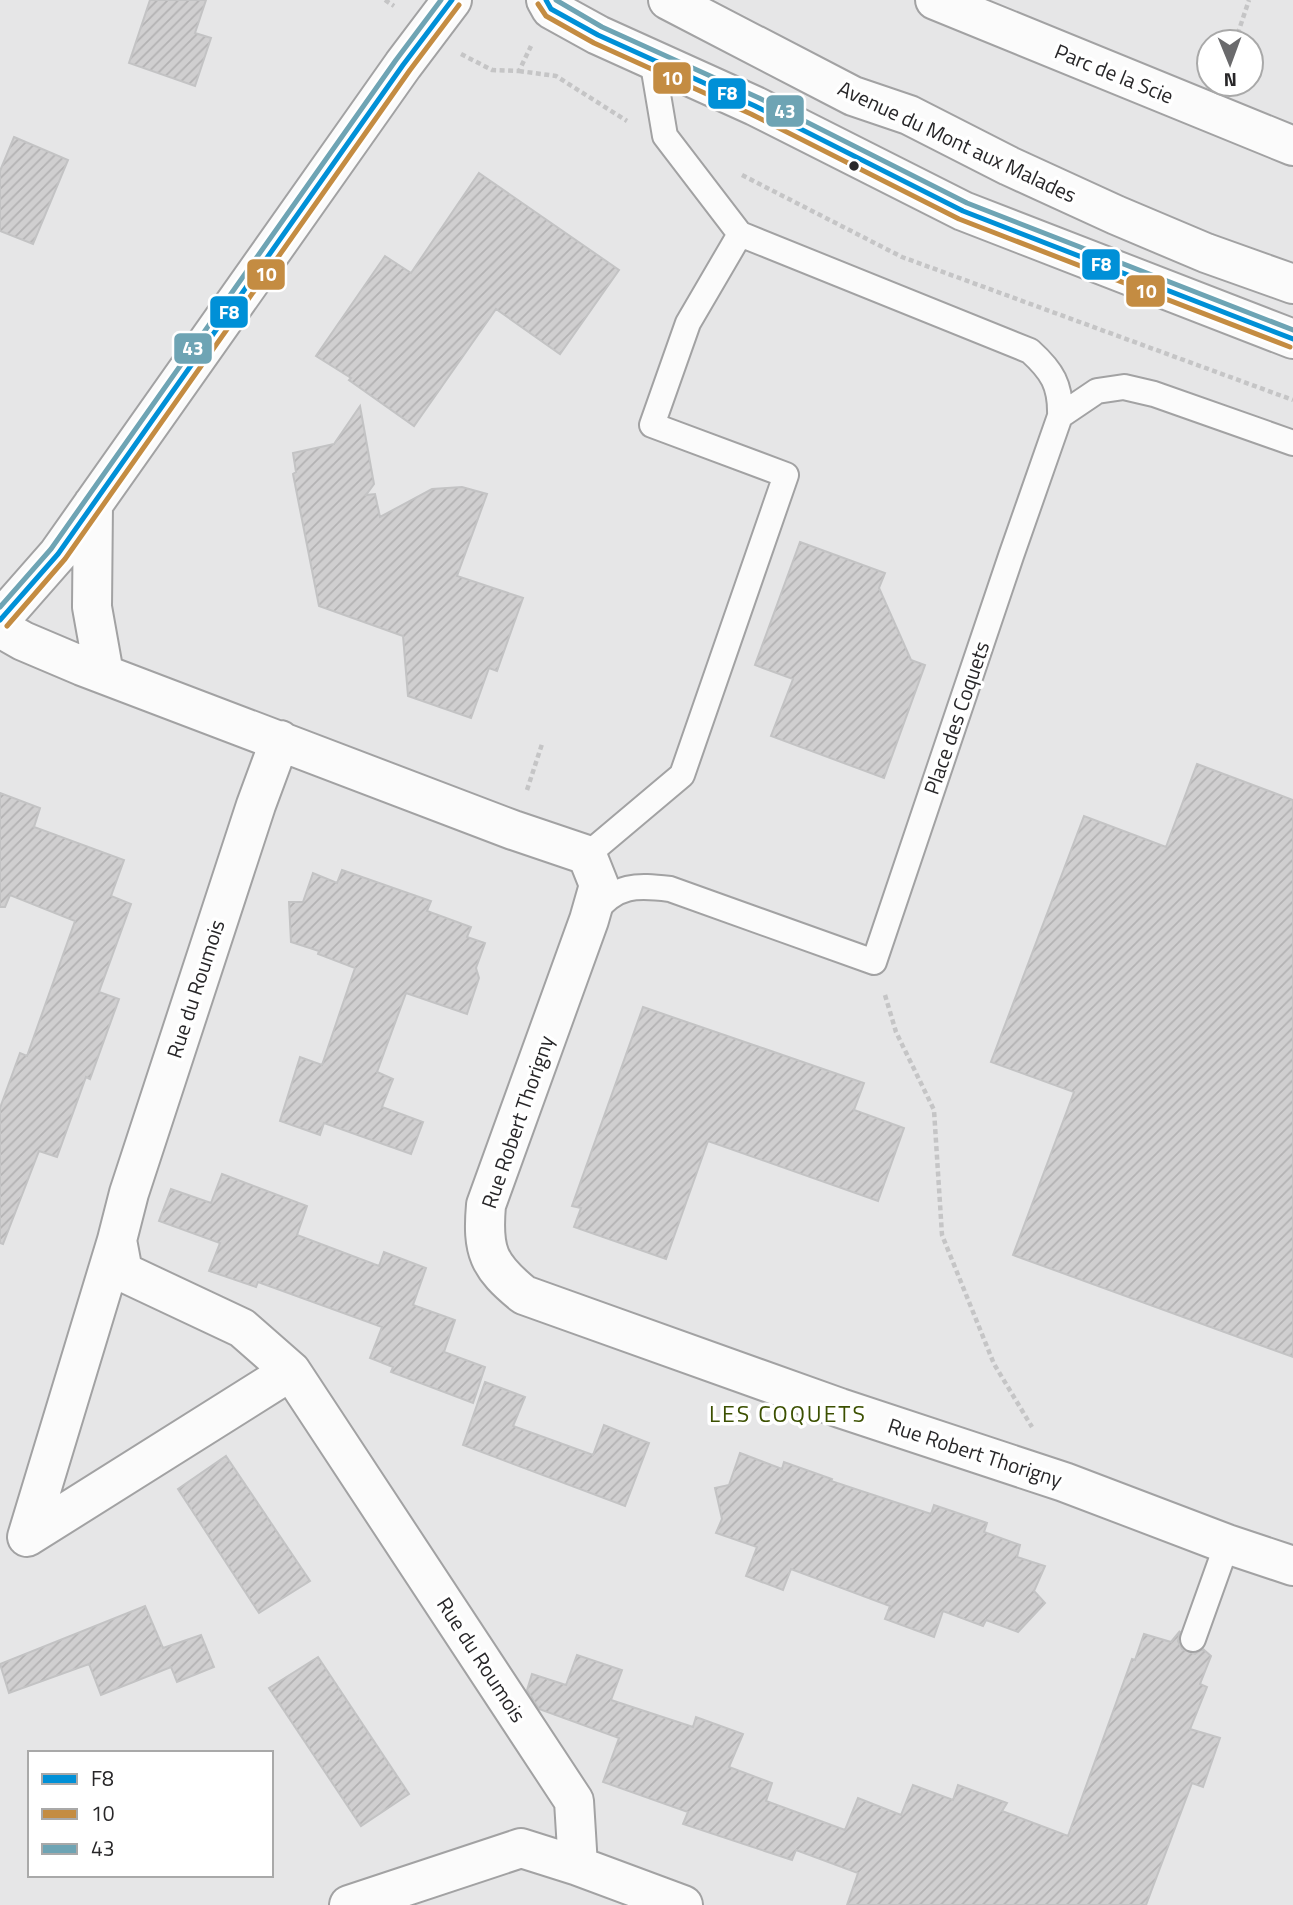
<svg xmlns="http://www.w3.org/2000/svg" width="1293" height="1905" font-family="'Titillium Web',sans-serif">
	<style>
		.building { fill: url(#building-hatch); stroke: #c3c3c4; stroke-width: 2 }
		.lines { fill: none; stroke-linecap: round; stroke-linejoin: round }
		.service-casing { stroke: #a2a2a3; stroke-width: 28 }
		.minor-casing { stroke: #a2a2a3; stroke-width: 42 }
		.tertiary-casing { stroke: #a2a2a3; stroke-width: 42 }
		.path { stroke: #c5c5c6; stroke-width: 4.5; stroke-dasharray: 5 3.5; stroke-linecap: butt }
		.service { stroke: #fbfbfb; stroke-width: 24 }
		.minor { stroke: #fbfbfb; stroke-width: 38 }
		.tertiary { stroke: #fbfbfb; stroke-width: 38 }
		.bus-1-casing { stroke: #fff; stroke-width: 10 }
		.bus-2-casing { stroke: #fff; stroke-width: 10 }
		.bus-3-casing { stroke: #fff; stroke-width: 10 }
		.bus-1 { stroke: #0090d7; stroke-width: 5 }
		.bus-2 { stroke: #c48c42; stroke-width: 5 }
		.bus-3 { stroke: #6ea4b4; stroke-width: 5 }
		.bus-dot { fill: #282729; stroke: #fff; stroke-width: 2.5 }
		.labels { text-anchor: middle; stroke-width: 7; stroke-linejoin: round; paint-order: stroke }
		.street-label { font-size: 21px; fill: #282729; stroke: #fff }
		.neighbourhood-label { font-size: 23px; letter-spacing: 2px; fill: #3c5001; stroke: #fff }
		.line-badge { stroke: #fff; stroke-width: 2.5 }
		.badge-label { font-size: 19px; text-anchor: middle; font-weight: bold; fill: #fff }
	</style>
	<defs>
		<pattern id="building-hatch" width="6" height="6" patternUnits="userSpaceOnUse" patternTransform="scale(1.75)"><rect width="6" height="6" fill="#d0cfd0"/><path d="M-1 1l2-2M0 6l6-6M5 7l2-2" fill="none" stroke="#b3b2b3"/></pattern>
	</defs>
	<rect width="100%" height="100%" fill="#e6e6e7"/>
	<path class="building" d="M 150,0 L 206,0 L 195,33 L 211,38 L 195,86 L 129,63 Z
		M 14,137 L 68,160 L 33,244 L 0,231 L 0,171 Z
		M 479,173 L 619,270 L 560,354 L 496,309 L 414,426 L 349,380 L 351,378 L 316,356 L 385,256 L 411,273 Z
		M 360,406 L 374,484 L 366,495 L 375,494 L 380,517 L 432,489 L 462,487 L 487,494 L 457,576 L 523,598 L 497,671 L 489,668 L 471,718 L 408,696 L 403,636 L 319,606 L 293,474 L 296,472 L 293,453 L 334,444 Z
		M 800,542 L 885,573 L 879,588 L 911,660 L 925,665 L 884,778 L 771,736 L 793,679 L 755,665 Z
		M 1197,764 L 1293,800 L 1293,1357 L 1013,1255 L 1074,1092 L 991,1062 L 1084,816 L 1166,847 Z
		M 0,793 L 40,808 L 34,827 L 124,860 L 111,896 L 131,904 L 99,992 L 119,999 L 90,1079 L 86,1077 L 57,1157 L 39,1151 L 3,1244 L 0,1243 L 0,1108 L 20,1053 L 27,1056 L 75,921 L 10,895 L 5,907 L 0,907 Z
		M 342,870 L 431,901 L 427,911 L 471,927 L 467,937 L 485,943 L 476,968 L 479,978 L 467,1014 L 406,993 L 377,1072 L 393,1079 L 382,1107 L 423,1122 L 411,1154 L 324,1123 L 320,1135 L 280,1121 L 300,1057 L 322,1065 L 355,968 L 318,954 L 319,951 L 291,942 L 289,902 L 303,902 L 313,873 L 337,883 Z
		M 643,1007 L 864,1083 L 854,1110 L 904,1128 L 878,1201 L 708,1141 L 666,1259 L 574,1227 L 581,1208 L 572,1206 Z
		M 222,1174 L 307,1206 L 297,1235 L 379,1266 L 384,1252 L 426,1268 L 413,1305 L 455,1320 L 444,1352 L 485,1367 L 473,1403 L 391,1372 L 393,1367 L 370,1358 L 382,1327 L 258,1282 L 256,1287 L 209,1271 L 220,1243 L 159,1221 L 171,1189 L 211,1203 Z
		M 485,1382 L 525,1397 L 513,1426 L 593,1455 L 604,1425 L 649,1443 L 625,1506 L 463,1445 Z
		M 740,1453 L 782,1469 L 784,1462 L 832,1479 L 831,1481 L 931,1514 L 934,1505 L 987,1523 L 984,1532 L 1020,1545 L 1017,1557 L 1045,1566 L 1034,1591 L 1045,1603 L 1018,1632 L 986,1620 L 983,1626 L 943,1611 L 934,1637 L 885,1619 L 890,1606 L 791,1569 L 783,1590 L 746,1576 L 757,1547 L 716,1533 L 722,1519 L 715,1488 L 729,1485 Z
		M 226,1456 L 310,1581 L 259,1613 L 178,1489 Z
		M 145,1606 L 163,1648 L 201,1635 L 214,1667 L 177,1682 L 171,1667 L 101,1695 L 89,1664 L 9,1693 L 0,1664 Z
		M 1180,1631 L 1178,1641 L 1182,1649 L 1195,1654 L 1203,1649 L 1211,1656 L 1200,1684 L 1207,1687 L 1190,1729 L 1220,1738 L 1203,1787 L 1192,1783 L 1146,1905 L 847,1905 L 858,1873 L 796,1850 L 792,1860 L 683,1824 L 688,1812 L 603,1782 L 619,1738 L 539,1709 L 527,1690 L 532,1674 L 566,1685 L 577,1655 L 622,1670 L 611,1700 L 693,1727 L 696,1717 L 743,1734 L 729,1767 L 772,1783 L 766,1801 L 845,1830 L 858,1798 L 901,1815 L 913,1785 L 953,1800 L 958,1785 L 1007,1803 L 1002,1811 L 1068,1836 L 1132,1659 L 1135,1660 L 1144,1634 L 1171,1642 Z
		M 318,1657 L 409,1794 L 361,1826 L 269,1688 Z"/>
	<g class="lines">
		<defs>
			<path id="service" d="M 652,59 L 665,136 L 740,234 L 1030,351 C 1052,371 1061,385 1060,416
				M 587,855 L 682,775 L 786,475 L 652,425 L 688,323 L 740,234
				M 594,913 C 616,884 637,885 670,889 L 874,962 L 1011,556 L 1060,416 L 1097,391 L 1124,387 L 1154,394 L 1293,443
				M 1193,1639 L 1227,1544"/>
			<path id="minor" d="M 935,0 L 1293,146
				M 93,504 L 92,607 L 104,674
				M 0,620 L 58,554 L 403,65 L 452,0
				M 0,628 L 23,641 L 82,666 L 513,830 L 587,855 L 599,885 L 589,920 L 486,1205 C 482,1251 488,1266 524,1295 L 840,1408 L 1064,1482 L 1227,1544 L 1293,1566
				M 280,740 L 256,805 L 129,1193 L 117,1240 L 123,1272 L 242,1328 L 291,1371 L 574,1801 L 578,1866 L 683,1905
				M 117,1240 L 27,1537 L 291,1371
				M 349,1905 L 521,1848 L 578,1866"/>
			<path id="tertiary" d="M 546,0 L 551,9 L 598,35 L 755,106 L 963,211 L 1293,339
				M 668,0 L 853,96 L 909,115 L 1009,166 L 1116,215 L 1206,253 L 1293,284"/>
		</defs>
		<use href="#service" class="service-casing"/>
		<use href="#minor" class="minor-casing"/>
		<use href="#tertiary" class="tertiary-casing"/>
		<path class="path" d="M 385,0 L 394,6
			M 1235,42 L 1249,0
			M 461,54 L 492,70 L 519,71 L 531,46
			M 519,71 L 556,76 L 627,121
			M 742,175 L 902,257 L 1293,400
			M 527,790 L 542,744
			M 885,995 L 896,1032 L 934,1110 L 942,1235 L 994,1364 L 1032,1427"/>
		<use href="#service" class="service"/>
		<use href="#minor" class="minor"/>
		<use href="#tertiary" class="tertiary"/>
		<defs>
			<path id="bus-1" d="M 546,0 L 551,9 L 598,35 L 755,106 L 963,211 L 1293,339
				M 0,620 L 58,554 L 403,65 L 452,0"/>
			<path id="bus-2" d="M 538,4 L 546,16 L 594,43 L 751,114 L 959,219 L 1290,347
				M 7,626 L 65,559 L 410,70 L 459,5"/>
			<path id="bus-3" d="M 556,0 L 602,27 L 759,98 L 967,203 L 1293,330
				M 0,607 L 51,549 L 396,60 L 441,0"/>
		</defs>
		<use href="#bus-1" class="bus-1-casing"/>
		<use href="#bus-2" class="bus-2-casing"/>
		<use href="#bus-3" class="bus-3-casing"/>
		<use href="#bus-1" class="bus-1"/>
		<use href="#bus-2" class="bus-2"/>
		<use href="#bus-3" class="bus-3"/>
	</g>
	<circle class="bus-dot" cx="854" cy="166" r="6"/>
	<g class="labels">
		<g class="street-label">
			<text transform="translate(1114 74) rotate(22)" y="7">Parc de la Scie</text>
			<text transform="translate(957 142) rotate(25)" y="7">Avenue du Mont aux Malades</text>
			<text transform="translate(957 718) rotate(-71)" y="7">Place des Coquets</text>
			<text transform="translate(196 989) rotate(-72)" y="7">Rue du Roumois</text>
			<text transform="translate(518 1122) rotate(-71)" y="7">Rue Robert Thorigny</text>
			<text transform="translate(975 1453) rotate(18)" y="7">Rue Robert Thorigny</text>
			<text transform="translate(481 1660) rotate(57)" y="7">Rue du Roumois</text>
		</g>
		<g class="neighbourhood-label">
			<text x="788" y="1422">LES COQUETS</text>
		</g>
	</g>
	<g class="line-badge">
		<rect x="652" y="61" width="40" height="34" rx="7" fill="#c48c42"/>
		<rect x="707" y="77" width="40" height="33" rx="7" fill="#0090d7"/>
		<rect x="765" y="94" width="40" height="34" rx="7" fill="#6ea4b4"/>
		<rect x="1081" y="248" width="40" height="33" rx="7" fill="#0090d7"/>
		<rect x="246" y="258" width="40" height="33" rx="7" fill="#c48c42"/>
		<rect x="1125" y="274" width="41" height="34" rx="7" fill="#c48c42"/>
		<rect x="209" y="295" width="40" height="34" rx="7" fill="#0090d7"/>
		<rect x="173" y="332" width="40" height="33" rx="7" fill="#6ea4b4"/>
	</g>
	<g class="badge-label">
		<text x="672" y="85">10</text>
		<text x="727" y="100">F8</text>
		<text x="785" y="118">43</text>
		<text x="1101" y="271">F8</text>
		<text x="266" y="281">10</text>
		<text x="1146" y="298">10</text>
		<text x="229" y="319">F8</text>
		<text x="193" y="355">43</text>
	</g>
	<rect x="28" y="1751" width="245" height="126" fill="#ffffff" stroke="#a9a9a9" stroke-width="2"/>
	<rect x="42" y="1774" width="35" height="10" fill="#0090d7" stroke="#a9a9a9" stroke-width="2"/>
	<text x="91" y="1786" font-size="21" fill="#282729">F8</text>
	<rect x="42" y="1809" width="35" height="10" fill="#c48c42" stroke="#a9a9a9" stroke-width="2"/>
	<text x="91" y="1821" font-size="21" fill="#282729">10</text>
	<rect x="42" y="1844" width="35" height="10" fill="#6ea4b4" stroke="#a9a9a9" stroke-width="2"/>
	<text x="91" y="1856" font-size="21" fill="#282729">43</text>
	<g transform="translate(1230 63) rotate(179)"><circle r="33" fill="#ffffff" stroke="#a9a9a9" stroke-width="2"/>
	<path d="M0-5L12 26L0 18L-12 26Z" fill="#6a6a6c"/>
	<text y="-10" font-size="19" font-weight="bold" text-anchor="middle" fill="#282729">N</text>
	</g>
</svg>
